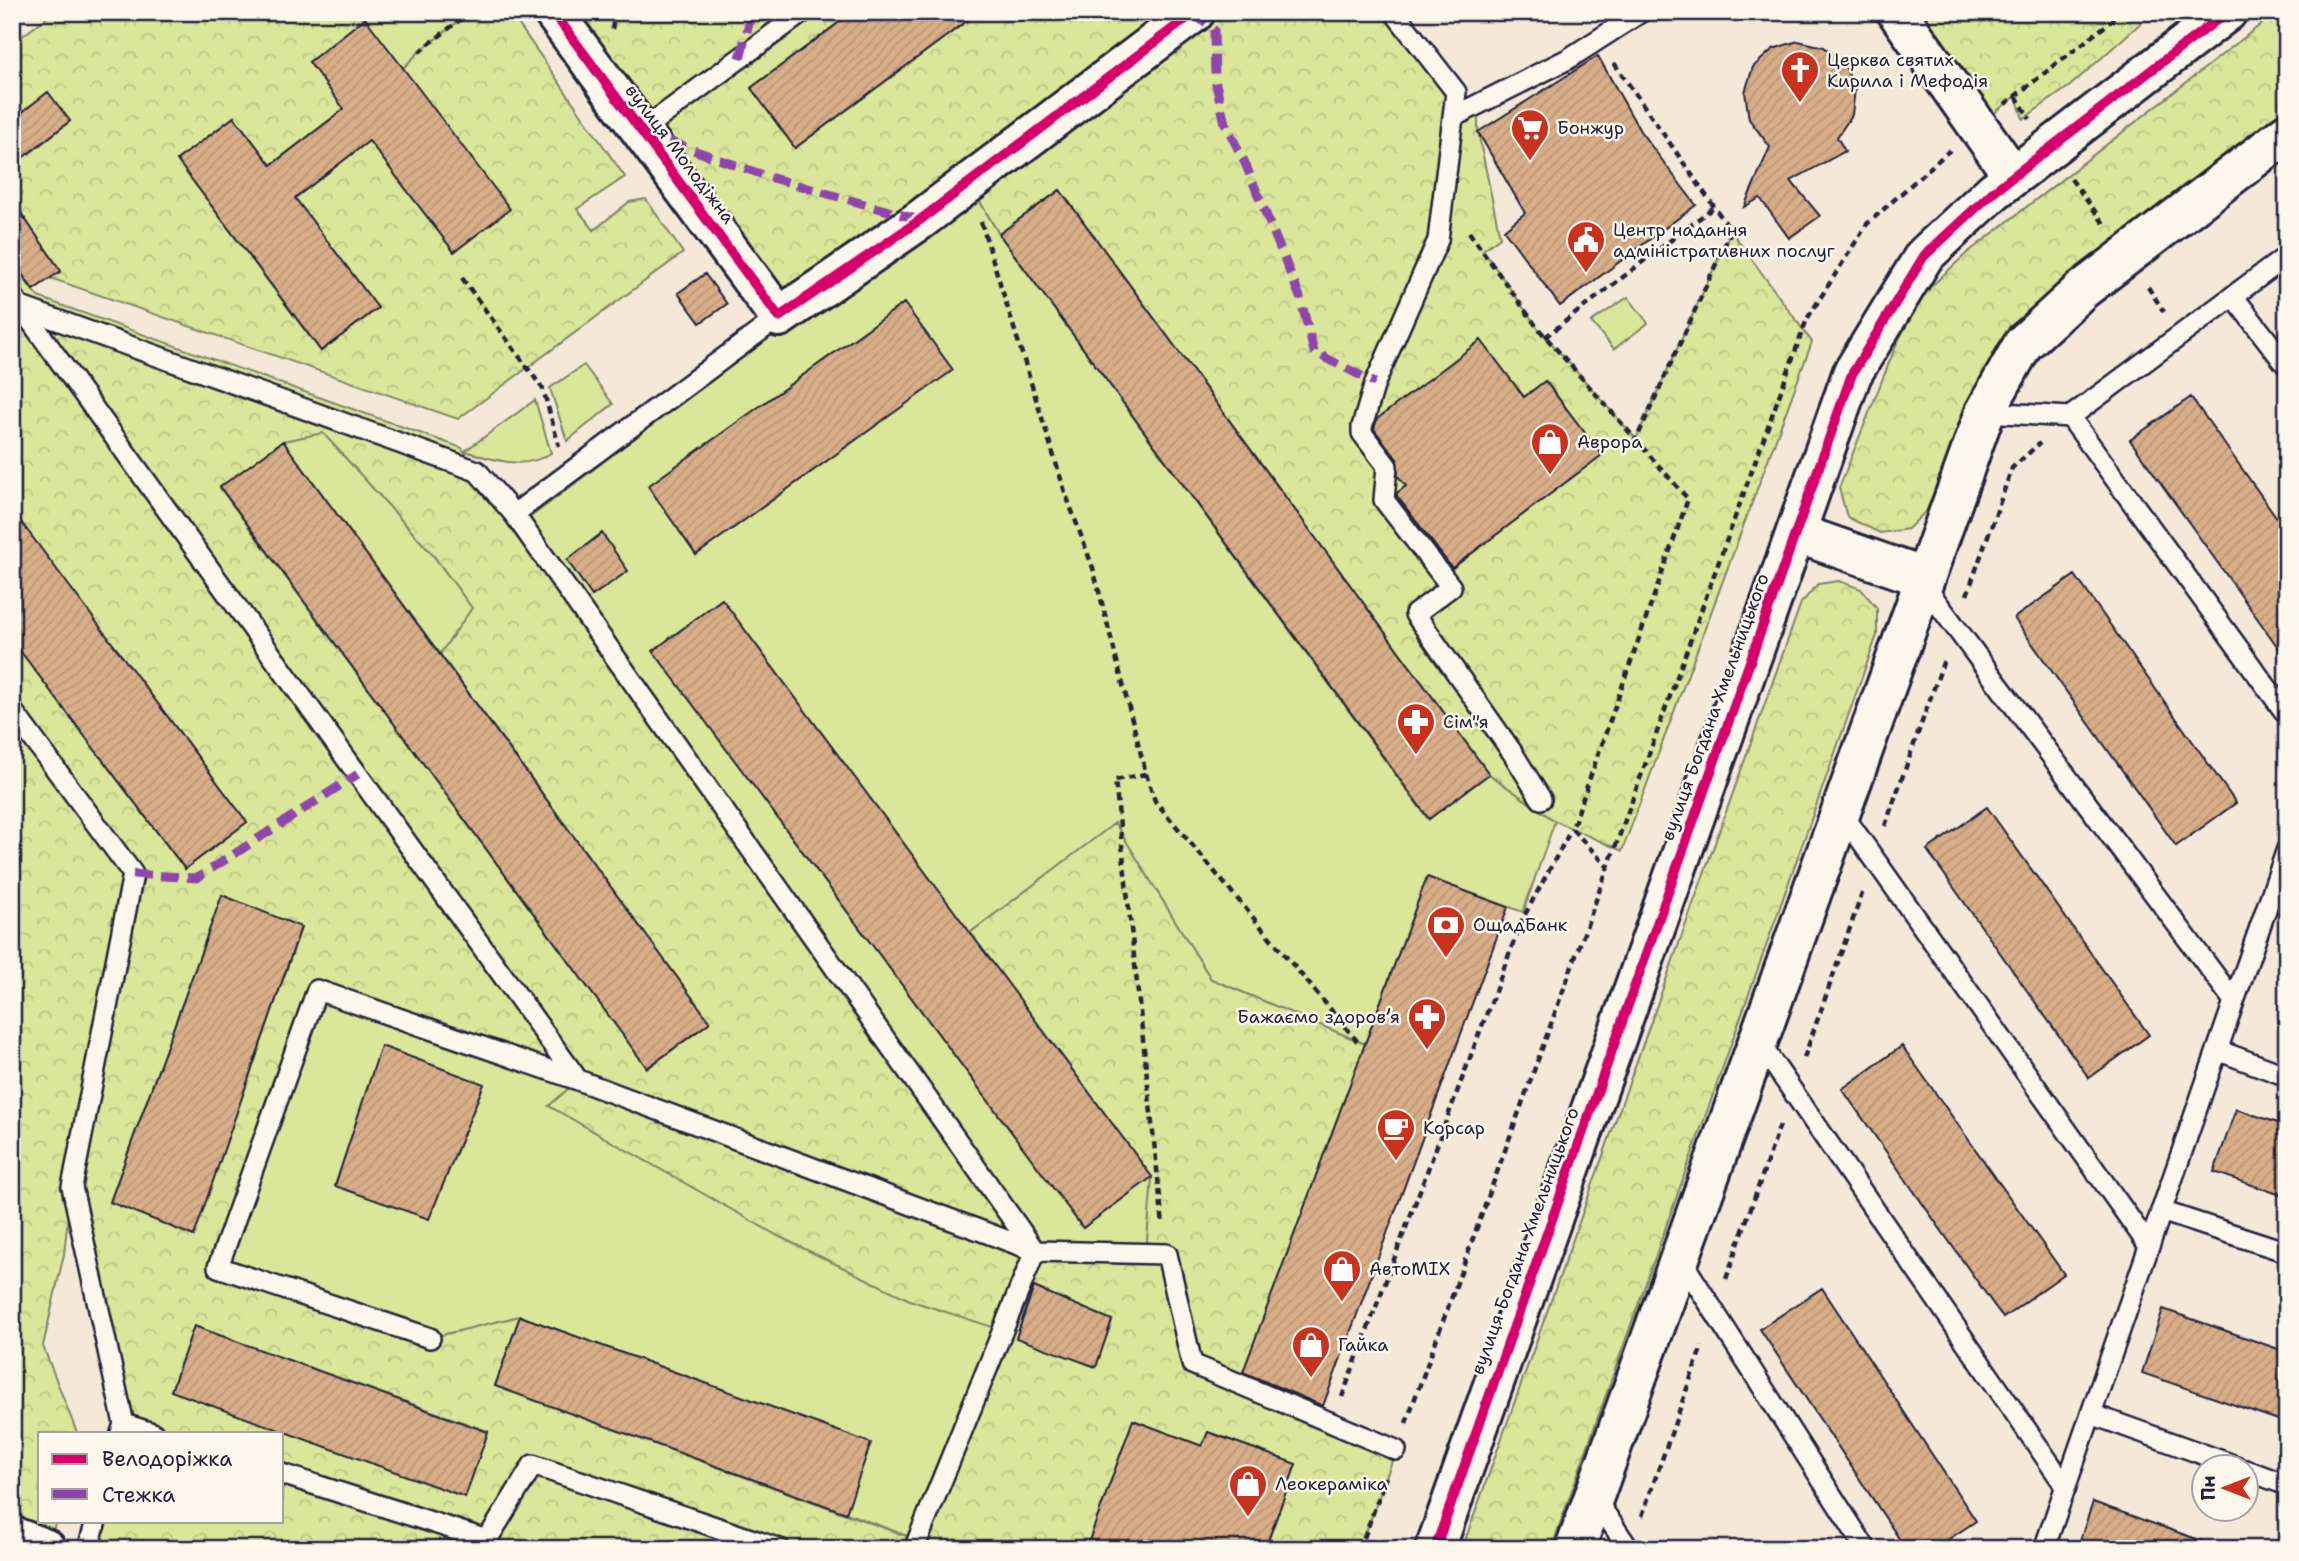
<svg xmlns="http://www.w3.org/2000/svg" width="2299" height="1561" font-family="'Shantell Sans',sans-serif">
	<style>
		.grass { fill: #dae699; stroke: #7e846a; stroke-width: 2 }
		.forest { fill: url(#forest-crowns); stroke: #7e846a; stroke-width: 2; fill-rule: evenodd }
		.building { fill: url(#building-hatch); stroke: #22223b; stroke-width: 2 }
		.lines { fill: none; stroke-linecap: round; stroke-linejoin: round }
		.lane-casing { stroke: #22223b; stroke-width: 24 }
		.street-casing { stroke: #22223b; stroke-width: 44 }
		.secondary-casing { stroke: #22223b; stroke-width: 44 }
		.path { stroke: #22223b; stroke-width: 4.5; stroke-dasharray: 7 5; stroke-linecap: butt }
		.lane { stroke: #fbf7ec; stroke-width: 19 }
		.street { stroke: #fbf7ec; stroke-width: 38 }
		.secondary { stroke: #fbf7ec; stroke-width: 38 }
		.quiet { stroke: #8e44ad; stroke-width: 9; stroke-dasharray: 18 9; stroke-linecap: butt }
		.cycleway-casing { stroke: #fbf7ec; stroke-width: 15 }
		.cycleway { stroke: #d6006c; stroke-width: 10 }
		.labels { text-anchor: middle; stroke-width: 5; stroke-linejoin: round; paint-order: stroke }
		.poi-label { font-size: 18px; fill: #22223b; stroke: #fbf7ec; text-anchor: start }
		.street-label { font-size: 18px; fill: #22223b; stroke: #fbf7ec }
	</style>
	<defs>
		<pattern id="forest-crowns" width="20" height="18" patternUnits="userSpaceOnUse" patternTransform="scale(1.75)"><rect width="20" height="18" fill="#dae699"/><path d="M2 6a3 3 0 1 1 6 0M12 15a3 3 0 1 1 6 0" fill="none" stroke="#bbc585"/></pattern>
		<pattern id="building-hatch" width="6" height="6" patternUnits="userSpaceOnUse" patternTransform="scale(1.75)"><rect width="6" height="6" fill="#d8ae89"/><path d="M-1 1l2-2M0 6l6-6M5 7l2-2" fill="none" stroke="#b99577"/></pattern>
	</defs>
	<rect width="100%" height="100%" fill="#f4e8d8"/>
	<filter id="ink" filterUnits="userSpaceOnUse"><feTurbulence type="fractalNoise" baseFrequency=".0143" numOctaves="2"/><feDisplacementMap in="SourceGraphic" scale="14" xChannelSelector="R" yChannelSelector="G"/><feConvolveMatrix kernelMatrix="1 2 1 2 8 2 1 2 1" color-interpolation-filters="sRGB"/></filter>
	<g filter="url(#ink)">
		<path class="grass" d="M 365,12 L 471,12 L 403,68 L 365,19 Z
			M 969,183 L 999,234 L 1428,819 L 1489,774 L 1555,821 L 1523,912 L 1427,877 L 1365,1044 L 1211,979 L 1115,824 L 971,932 L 1152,1177 L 1167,1254 L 1035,1251 L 523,523 Z
			M 12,264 L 38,297 L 462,448 L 477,471 L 12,295 Z
			M 1628,297 L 1648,323 L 1614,349 L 1591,322 Z
			M 584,365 L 613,404 L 567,441 L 550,388 Z
			M 535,400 L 551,453 C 524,471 494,460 465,451 Z
			M 323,432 L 433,555 L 473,609 L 440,654 L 283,441 Z
			M 317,990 L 578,1080 L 549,1106 L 1003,1330 L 918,1540 L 846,1513 L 870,1443 L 520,1316 L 430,1338 L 218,1267 Z"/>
		<path class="forest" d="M 54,12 L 365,12 L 365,19 L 309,62 L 344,109 L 271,165 L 234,117 L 177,160 L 321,351 L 378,308 L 295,198 L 403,68 L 419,52 L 470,12 L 510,12 L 625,177 L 577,209 L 594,230 L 629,202 L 646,199 L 683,253 L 458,419 L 50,278 L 60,270 L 12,200 L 12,133 L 29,154 L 70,121 L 48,93 L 12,120 L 12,44 Z
			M 553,12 L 853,12 L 751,88 L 795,148 L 979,12 L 1394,12 L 1456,92 L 1453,116 L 1478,105 L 1478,132 L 1500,237 L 1483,250 L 1537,327 L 1636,439 L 1731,231 L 1812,342 L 1622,851 L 1555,821 L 1489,774 L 1060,190 L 999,234 L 969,183 L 779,317 ZM 1481,341 L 1524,397 L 1546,381 L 1601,455 L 1445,574 L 1389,499 L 1406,486 L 1364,430 Z
			M 1897,12 L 2153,12 L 2070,86 L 2023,119 L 2016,96 L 1976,127 Z
			M 2277,12 L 2287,12 L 2287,112 L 2009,327 L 1993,354 L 1927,510 L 1908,529 L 1880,533 L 1847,517 L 1839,488 L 1897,343 L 1924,293 L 1966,254 Z
			M 12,295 L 477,471 L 1035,1251 L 1146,1253 L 1152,1177 L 970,933 L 1115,823 L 1211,979 L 1365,1044 L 1240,1381 L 1399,1442 L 1360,1549 L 1265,1549 L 1296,1464 L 1208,1432 L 1202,1446 L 1133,1420 L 1086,1549 L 88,1549 L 96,1521 L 282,1521 L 282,1433 L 121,1433 L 71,1190 L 64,1254 L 43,1346 L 77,1433 L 40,1433 L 40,1521 L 56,1521 L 53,1530 L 12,1516 L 12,640 L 185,869 L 247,822 L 12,511 ZM 323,433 L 433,555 L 472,608 L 440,654 L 710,1022 L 648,1068 L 220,488 L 283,441 ZM 222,895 L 301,928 L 193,1236 L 110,1202 ZM 317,990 L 578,1080 L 549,1106 L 778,1236 L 912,1301 L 1002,1330 L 917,1540 L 495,1386 L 520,1316 L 430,1338 L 219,1267 ZM 1032,1287 L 1112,1320 L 1095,1367 L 1017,1336 ZM 194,1326 L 488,1431 L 465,1497 L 171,1391 Z
			M 1839,581 L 1861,589 L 1877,608 L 1877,635 L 1551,1549 L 1462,1549 L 1801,603 L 1818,584 Z"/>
		<path class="building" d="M 853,12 L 979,12 L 795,148 L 751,88 Z
			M 365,18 L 510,209 L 454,252 L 369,141 L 295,198 L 378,308 L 321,351 L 177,160 L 234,117 L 271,165 L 344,109 L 309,62 Z
			M 1798,41 L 1824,47 L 1844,64 L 1855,89 L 1852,115 L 1837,137 L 1845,151 L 1791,181 L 1820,216 L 1789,238 L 1760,198 L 1744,207 L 1770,147 L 1749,119 L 1745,92 L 1753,67 L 1773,49 Z
			M 1598,56 L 1640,131 L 1696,205 L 1560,306 L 1504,230 L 1525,213 L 1478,132 Z
			M 48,92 L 70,121 L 12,166 L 12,120 Z
			M 1060,190 L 1489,774 L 1429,819 L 999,234 Z
			M 12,200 L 61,271 L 33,290 L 12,259 Z
			M 705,274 L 727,304 L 700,323 L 678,293 Z
			M 904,303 L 953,370 L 696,555 L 648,486 Z
			M 1481,340 L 1524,397 L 1545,381 L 1602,455 L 1452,568 L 1397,496 L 1397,493 L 1406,486 L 1398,476 L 1397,459 L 1374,429 L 1377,419 Z
			M 2191,397 L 2287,532 L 2287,660 L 2130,440 Z
			M 283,441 L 710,1022 L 647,1068 L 220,487 Z
			M 12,510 L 247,822 L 185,869 L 12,640 Z
			M 602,533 L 628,571 L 592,596 L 567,560 Z
			M 2075,575 L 2236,803 L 2176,846 L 2014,618 Z
			M 722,599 L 1152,1177 L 1083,1228 L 653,651 Z
			M 1987,807 L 2149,1035 L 2089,1078 L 1927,850 Z
			M 1427,877 L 1508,907 L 1323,1406 L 1243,1372 Z
			M 222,895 L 301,927 L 194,1236 L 110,1202 Z
			M 381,1046 L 484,1084 L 429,1219 L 335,1186 Z
			M 1902,1046 L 2064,1274 L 2003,1318 L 1842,1089 Z
			M 2236,1109 L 2287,1126 L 2287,1197 L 2214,1172 Z
			M 1034,1287 L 1112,1320 L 1096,1367 L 1016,1338 Z
			M 1822,1288 L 1976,1521 L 1934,1549 L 1906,1549 L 1760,1329 Z
			M 2163,1309 L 2287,1352 L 2287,1423 L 2142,1373 Z
			M 520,1316 L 871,1443 L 846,1513 L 495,1386 Z
			M 194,1326 L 488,1432 L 465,1497 L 171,1391 Z
			M 1133,1420 L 1202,1446 L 1208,1432 L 1296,1464 L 1265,1549 L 1086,1549 Z
			M 2093,1502 L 2213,1545 L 2212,1549 L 2077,1549 Z"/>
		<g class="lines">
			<defs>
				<path id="lane" d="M 1394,12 L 1456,92 L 1438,240 L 1375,383 L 1362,427 L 1362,433 L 1387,466 L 1384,500 L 1451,587 L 1415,614 L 1512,752 L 1541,799
					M 1453,117 L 1568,59 L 1641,12
					M 641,131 L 803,12
					M 12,295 L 578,1080 L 1035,1251 L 1167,1254 L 1192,1364 L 1396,1450
					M 2233,296 L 2287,366
					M 21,307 L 477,471 L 514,514 L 779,317
					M 1985,412 L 2070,417 L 2287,256
					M 2070,417 L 2287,715
					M 514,514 L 1035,1251
					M 1925,579 L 1927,589 L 2234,1001
					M 12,710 L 133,874 L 72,1187 L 124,1424 L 121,1433
					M 1841,812 L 2149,1246
					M 1758,1041 L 2066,1487
					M 2217,1050 L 2287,1076
					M 2161,1211 L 2287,1252
					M 1680,1258 L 1866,1549
					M 430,1338 L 218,1267 L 317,990 L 578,1080
					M 2091,1414 L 2236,1466
					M 124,1424 L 153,1433
					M 2246,1470 L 2287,1485
					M 282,1474 L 487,1540 L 533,1465 L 780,1549
					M 1594,1497 L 1629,1549
					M 88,1549 L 96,1521
					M 914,1549 L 1035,1251
					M 2044,1549 L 2287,849"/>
				<path id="street" d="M 553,12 L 779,317 L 920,220 L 1195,12
					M 1897,12 L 2013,176
					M 12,1536 L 46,1549"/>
				<path id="secondary" d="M 1796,533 L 1925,578
					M 1435,1549 L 1852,374 L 1924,256 L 1994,191 L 2227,12
					M 1575,1549 L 1985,412 L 2023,344 L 2082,290 L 2287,133"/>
			</defs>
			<use href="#lane" class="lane-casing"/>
			<use href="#street" class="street-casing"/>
			<use href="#secondary" class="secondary-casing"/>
			<path class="path" d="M 612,29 L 615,12
				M 419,52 L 470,12
				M 1614,63 L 1731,231 L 1636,440
				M 2016,96 L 2030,119
				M 2005,104 L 2123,12
				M 2071,179 L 2105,225
				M 981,222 L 1065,492 L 1093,568 L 1146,774 L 1155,801 L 1358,1042
				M 1469,232 L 1537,327 L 1688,499 L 1572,829 L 1608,867
				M 462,278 L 543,389 L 559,446
				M 2148,287 L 2164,312
				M 1545,337 L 1714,207
				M 1967,595 L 2012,468 L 2040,443
				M 1146,774 L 1115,780 L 1163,1225
				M 1885,826 L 1944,660
				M 1804,1058 L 1863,891
				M 1726,1279 L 1781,1122
				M 1342,1397 L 1522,920 L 1572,828
				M 1406,1423 L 1807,319 L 1867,224 L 1950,150
				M 1642,1516 L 1702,1346
				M 1360,1549 L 1386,1477"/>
			<use href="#lane" class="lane"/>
			<use href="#street" class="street"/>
			<use href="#secondary" class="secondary"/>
			<path class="quiet" d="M 1192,12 L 1214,30 L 1215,80 L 1225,123 L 1245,163 L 1300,297 L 1314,352 L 1375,383
				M 740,58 L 752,12
				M 643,132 L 769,177 L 920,220
				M 12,304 L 21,307
				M 133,874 L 197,878 L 358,774"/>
			<defs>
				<path id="cycleway" d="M 553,12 L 779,317 L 920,220 L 1195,12
					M 1435,1549 L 1852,374 L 1924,256 L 1994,191 L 2227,12"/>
			</defs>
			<use href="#cycleway" class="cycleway-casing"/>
			<use href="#cycleway" class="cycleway"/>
		</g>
	</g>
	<defs>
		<symbol id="church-pin" viewBox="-11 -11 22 30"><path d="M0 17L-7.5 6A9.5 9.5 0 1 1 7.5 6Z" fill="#c8321e" stroke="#fbf7ec"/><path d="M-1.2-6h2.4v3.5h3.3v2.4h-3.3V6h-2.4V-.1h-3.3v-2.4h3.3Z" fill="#fff"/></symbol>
		<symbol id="supermarket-pin" viewBox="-11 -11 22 30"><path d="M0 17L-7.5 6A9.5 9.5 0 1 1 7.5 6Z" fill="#c8321e" stroke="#fbf7ec"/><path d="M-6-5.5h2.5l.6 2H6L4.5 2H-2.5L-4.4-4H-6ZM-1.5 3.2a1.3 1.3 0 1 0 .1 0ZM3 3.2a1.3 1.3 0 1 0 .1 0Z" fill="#fff"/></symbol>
		<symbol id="civic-pin" viewBox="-11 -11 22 30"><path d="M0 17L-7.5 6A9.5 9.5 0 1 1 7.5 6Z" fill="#c8321e" stroke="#fbf7ec"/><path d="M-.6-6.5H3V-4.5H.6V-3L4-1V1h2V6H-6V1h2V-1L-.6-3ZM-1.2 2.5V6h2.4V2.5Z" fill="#fff"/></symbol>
		<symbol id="shop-pin" viewBox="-11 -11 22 30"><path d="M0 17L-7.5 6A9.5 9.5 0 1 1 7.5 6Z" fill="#c8321e" stroke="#fbf7ec"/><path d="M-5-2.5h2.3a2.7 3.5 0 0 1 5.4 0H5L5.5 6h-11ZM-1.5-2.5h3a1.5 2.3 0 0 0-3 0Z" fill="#fff"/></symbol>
		<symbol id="pharmacy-pin" viewBox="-11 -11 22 30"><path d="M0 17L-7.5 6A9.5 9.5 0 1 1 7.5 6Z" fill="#c8321e" stroke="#fbf7ec"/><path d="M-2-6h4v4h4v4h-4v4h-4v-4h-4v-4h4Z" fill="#fff"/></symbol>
		<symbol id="bank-pin" viewBox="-11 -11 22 30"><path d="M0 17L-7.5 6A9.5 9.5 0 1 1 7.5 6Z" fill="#c8321e" stroke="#fbf7ec"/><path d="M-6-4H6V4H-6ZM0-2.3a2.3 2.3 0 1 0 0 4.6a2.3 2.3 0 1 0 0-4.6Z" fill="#fff"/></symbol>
		<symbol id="cafe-pin" viewBox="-11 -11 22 30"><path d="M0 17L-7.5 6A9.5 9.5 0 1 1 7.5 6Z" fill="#c8321e" stroke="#fbf7ec"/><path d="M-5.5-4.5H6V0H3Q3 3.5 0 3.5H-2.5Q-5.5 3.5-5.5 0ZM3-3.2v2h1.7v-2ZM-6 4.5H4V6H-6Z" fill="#fff"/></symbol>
	</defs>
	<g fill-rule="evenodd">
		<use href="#church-pin" x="1778" y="48" width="44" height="60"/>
		<use href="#supermarket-pin" x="1508" y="106" width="44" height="60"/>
		<use href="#civic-pin" x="1564" y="218" width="44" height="60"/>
		<use href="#shop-pin" x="1528" y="420" width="44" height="60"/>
		<use href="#pharmacy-pin" x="1394" y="700" width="44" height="60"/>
		<use href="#bank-pin" x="1424" y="903" width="44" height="60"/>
		<use href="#pharmacy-pin" x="1405" y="995" width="44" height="60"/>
		<use href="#cafe-pin" x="1374" y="1106" width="44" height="60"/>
		<use href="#shop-pin" x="1320" y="1247" width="44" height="60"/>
		<use href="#shop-pin" x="1289" y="1323" width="44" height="60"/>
		<use href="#shop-pin" x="1226" y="1462" width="44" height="60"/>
	</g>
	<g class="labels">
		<g class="poi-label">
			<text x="1827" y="66">Церква святих<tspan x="1827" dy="21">Кирила і Мефодія</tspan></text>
			<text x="1557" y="134">Бонжур</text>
			<text x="1613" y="236">Центр надання<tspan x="1613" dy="21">адміністративних послуг</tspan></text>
			<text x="1577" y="448">Аврора</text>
			<text x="1443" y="728">Сім"я</text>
			<text x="1473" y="931">ОщадБанк</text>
			<text x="1400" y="1023" text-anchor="end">Бажаємо здоровʼя</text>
			<text x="1423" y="1134">Корсар</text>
			<text x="1369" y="1275">АвтоMIX</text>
			<text x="1338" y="1351">Гайка</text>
			<text x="1275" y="1490">Леокераміка</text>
		</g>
		<g class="street-label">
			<text transform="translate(680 154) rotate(53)" y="6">вулиця Молодіжна</text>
			<text transform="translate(1715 707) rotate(-70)" y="6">вулиця Богдана Хмельницького</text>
			<text transform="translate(1525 1241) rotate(-70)" y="6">вулиця Богдана Хмельницького</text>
		</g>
	</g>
	<rect width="2299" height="1561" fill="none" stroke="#fbf7ec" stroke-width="42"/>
	<rect x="21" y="21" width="2257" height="1519" fill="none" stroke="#22223b" stroke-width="2.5" filter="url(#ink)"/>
	<rect x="38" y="1432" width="245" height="91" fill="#fbf7ec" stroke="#a4a2a5" stroke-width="2"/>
	<rect x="52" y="1454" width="35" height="10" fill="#d6006c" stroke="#a4a2a5" stroke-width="2"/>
	<text x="102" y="1466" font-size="21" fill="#22223b">Велодоріжка</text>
	<rect x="52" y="1489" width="35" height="10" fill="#8e44ad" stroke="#a4a2a5" stroke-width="2"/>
	<text x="102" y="1502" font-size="21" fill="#22223b">Стежка</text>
	<g transform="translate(2225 1488) rotate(270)"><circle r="33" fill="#fbf7ec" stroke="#a4a2a5" stroke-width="2"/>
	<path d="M0-5L12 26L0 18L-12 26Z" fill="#c8321e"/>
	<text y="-10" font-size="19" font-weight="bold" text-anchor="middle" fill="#22223b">Пн</text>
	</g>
</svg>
